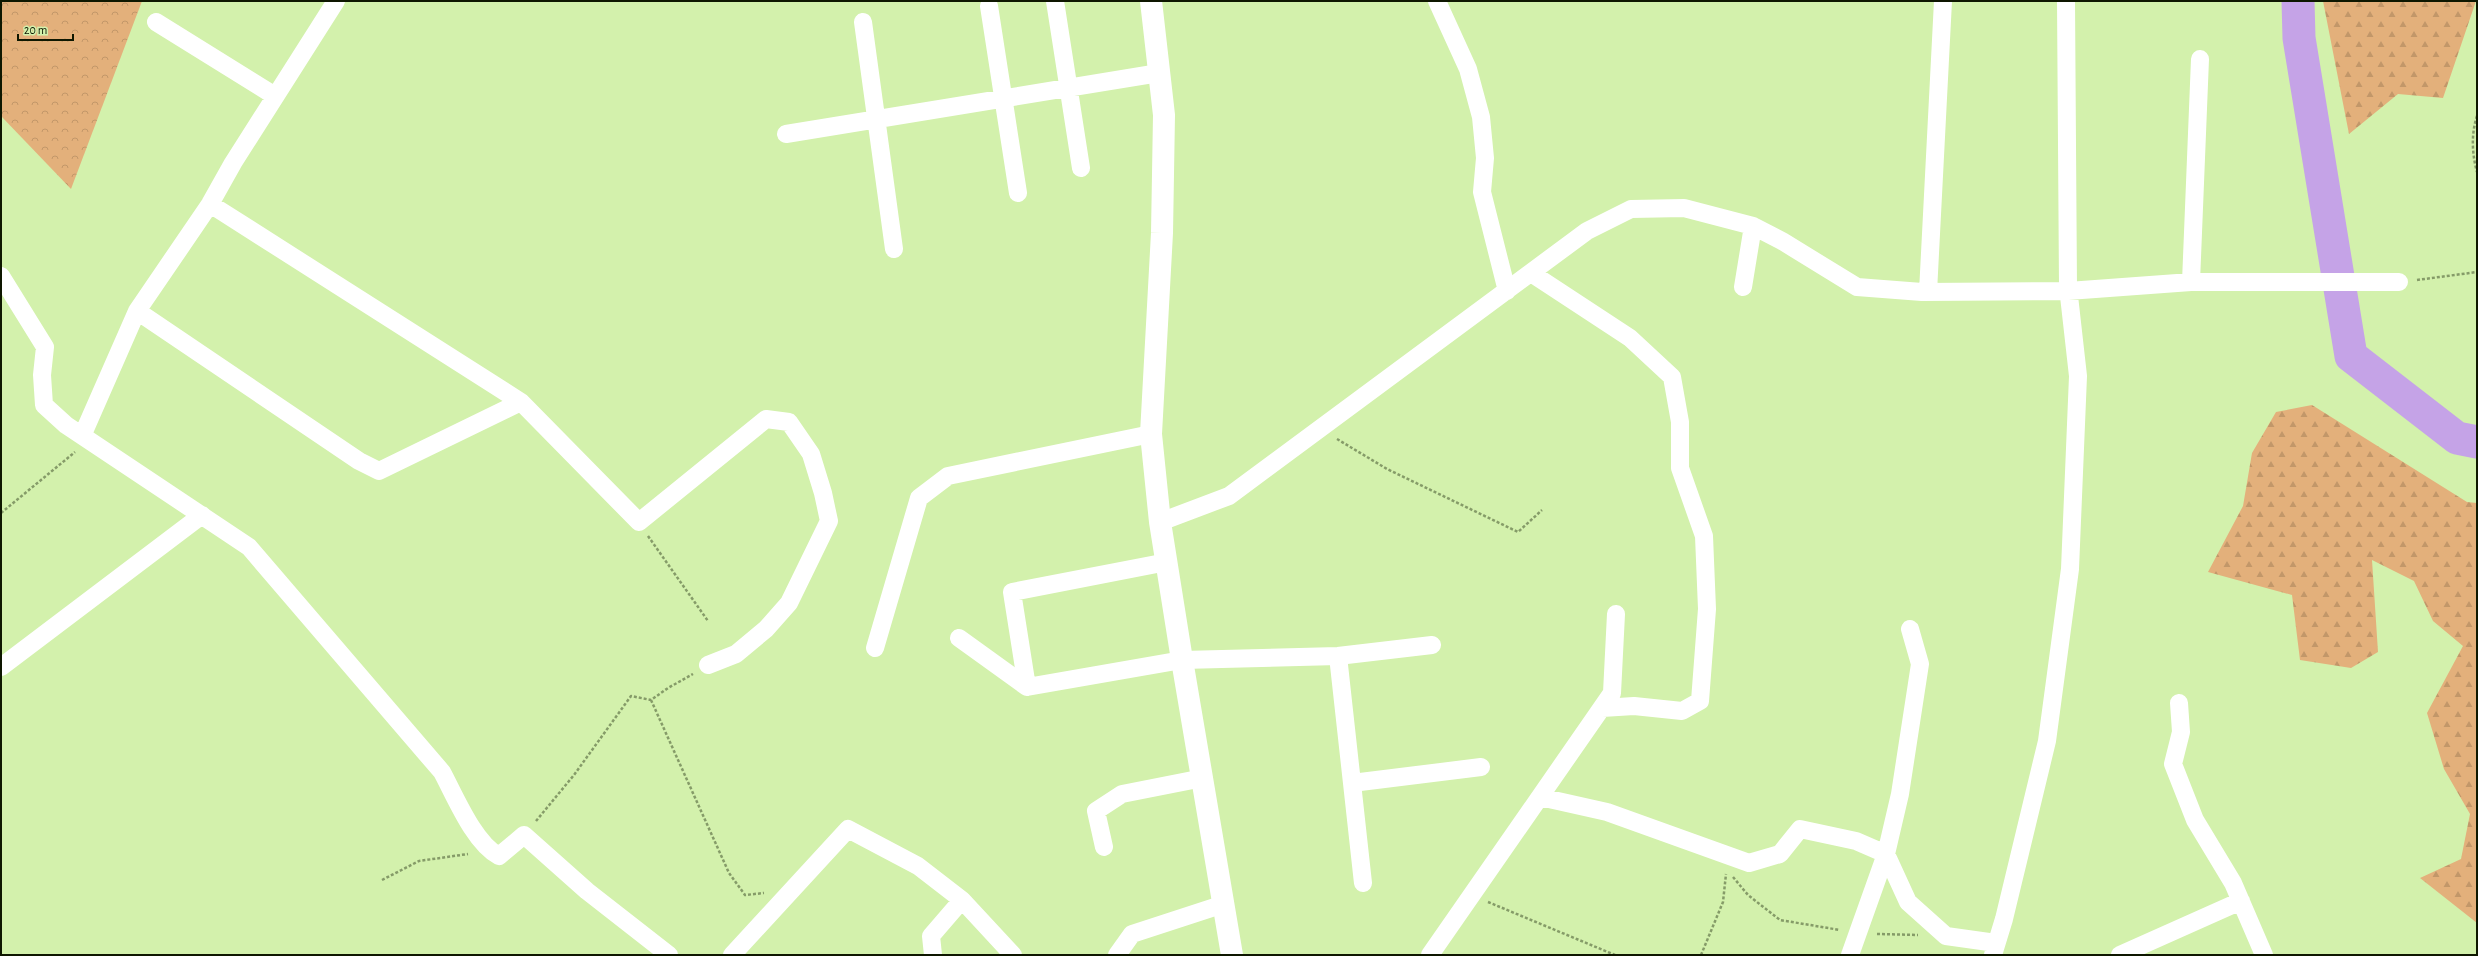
<svg xmlns="http://www.w3.org/2000/svg" width="2478" height="956" font-family="'Alegreya Sans',sans-serif">
	<style>
		.forest { fill: url(#forest-firs) }
		.park { fill: url(#park-crowns) }
		.lines { fill: none; stroke-linecap: round; stroke-linejoin: round }
		.river { stroke: #c5a3e7; stroke-width: 33 }
		.path { stroke: #859b68; stroke-width: 2.5; stroke-dasharray: 3 2; stroke-linecap: butt }
		.minor { stroke: #fff; stroke-width: 18 }
		.secondary { stroke: #fff; stroke-width: 22 }
	</style>
	<defs>
		<pattern id="forest-firs" width="22" height="20" patternUnits="userSpaceOnUse"><rect width="22" height="20" fill="#e3b07b"/><path d="M5 1l3.5 6h-7zM16 11l3.5 6h-7z" fill="#c29769"/></pattern>
		<pattern id="park-crowns" width="20" height="18" patternUnits="userSpaceOnUse"><rect width="20" height="18" fill="#e3b07b"/><path d="M2 6a3 3 0 1 1 6 0M12 15a3 3 0 1 1 6 0" fill="none" stroke="#c29769"/></pattern>
	</defs>
	<rect width="100%" height="100%" fill="#d3f1ac"/>
	<path class="forest" d="M 2323,1 L 2476,1 L 2443,98 L 2398,94 L 2349,134 Z
		M 2312,405 L 2467,502 L 2477,503 L 2477,923 L 2420,878 L 2461,859 L 2470,814 L 2444,769 L 2427,713 L 2463,646 L 2433,621 L 2414,581 L 2372,560 L 2378,652 L 2351,668 L 2300,660 L 2292,595 L 2208,572 L 2243,506 L 2252,453 L 2276,412 Z"/>
	<path class="park" d="M 1,1 L 142,1 L 71,189 L 1,116 Z"/>
	<g class="lines">
		<path class="river" d="M 2298,1 L 2299,38 L 2351,356 L 2457,438 L 2477,442"/>
		<path class="path" d="M 2477,116 C 2471,134 2472,154 2477,172
			M 2417,280 L 2477,272
			M 1337,439 L 1387,469 L 1518,532 L 1542,510
			M 1,513 L 75,452
			M 648,536 L 708,621
			M 651,700 L 729,873 L 745,895 L 764,893
			M 536,821 L 574,775 L 631,696 L 651,700 L 668,688 L 693,674
			M 1733,877 L 1748,895 L 1780,920 L 1840,930
			M 382,880 L 419,861 L 468,854
			M 1488,902 L 1615,955
			M 1877,934 L 1918,935
			M 1701,955 L 1723,902 L 1726,874"/>
		<path class="minor" d="M 1055,1 L 1081,168
			M 1437,1 L 1468,69 L 1481,117 L 1485,158 L 1482,192 L 1507,291
			M 989,6 L 1018,193
			M 156,22 L 275,96
			M 863,22 L 894,249
			M 786,134 L 1159,73
			M 210,204 L 521,402 L 639,522 L 766,419 L 789,422 L 811,454 L 823,493 L 829,521 L 789,603 L 766,629 L 736,654 L 708,665
			M 1531,273 L 1630,338 L 1672,377 L 1680,422 L 1680,468 L 1704,536 L 1707,609 L 1700,701 L 1682,711 L 1634,706 L 1602,708
			M 1,276 L 45,347 L 42,375 L 44,405 L 66,425 L 249,547 L 442,772 C 455,796 474,843 499,856 L 524,835 L 587,891 L 669,955
			M 2191,282 L 2200,59
			M 1743,287 L 1753,226
			M 1928,292 L 1943,1
			M 137,311 L 359,461 L 379,471 L 521,402
			M 83,434 L 137,311 L 210,204 L 233,163 L 336,1
			M 1160,522 L 1229,496 L 1587,231 L 1631,209 L 1684,208 L 1753,226 L 1782,241 L 1857,287 L 1922,292 L 2068,291 L 2191,282 L 2399,282
			M 1167,562 L 1012,592 L 1027,687 L 1182,660 L 1338,656 L 1432,645
			M 959,638 L 1027,687
			M 875,648 L 919,498 L 948,476 L 1151,434
			M 1338,656 L 1363,883
			M 1,667 L 202,515
			M 2179,703 L 2181,732 L 2173,764 L 2195,820 L 2233,883 L 2264,955
			M 1352,783 L 1481,767
			M 1540,797 L 1607,812 L 1749,863 L 1780,854 L 1800,829 L 1856,841 L 1886,854 L 1908,902 L 1946,936 L 1996,943
			M 1104,847 L 1096,811 L 1122,794 L 1203,778
			M 732,955 L 848,829 L 918,866 L 962,900 L 1013,955
			M 933,955 L 931,936 L 962,900
			M 1117,955 L 1132,934 L 1224,904
			M 1430,955 L 1612,693 L 1616,614
			M 1850,955 L 1886,854 L 1900,794 L 1920,664 L 1910,629
			M 1993,955 L 2004,919 L 2047,741 L 2070,569 L 2078,376 L 2068,287 L 2066,1
			M 2120,955 L 2241,901"/>
		<path class="secondary" d="M 1151,1 L 1164,115 L 1162,233 L 1151,434 L 1160,522 L 1182,660 L 1232,955"/>
	</g>
	<rect width="2478" height="956" fill="none" stroke="#0e1700" stroke-width="4"/>
	<path d="M18 34v6h55v-6" fill="none" stroke="#0e1700" stroke-width="2"/>
	<text x="24" y="34" font-size="12" fill="#0e1700" stroke="#d3f1ac" stroke-width="3" paint-order="stroke">20 m</text>
</svg>
